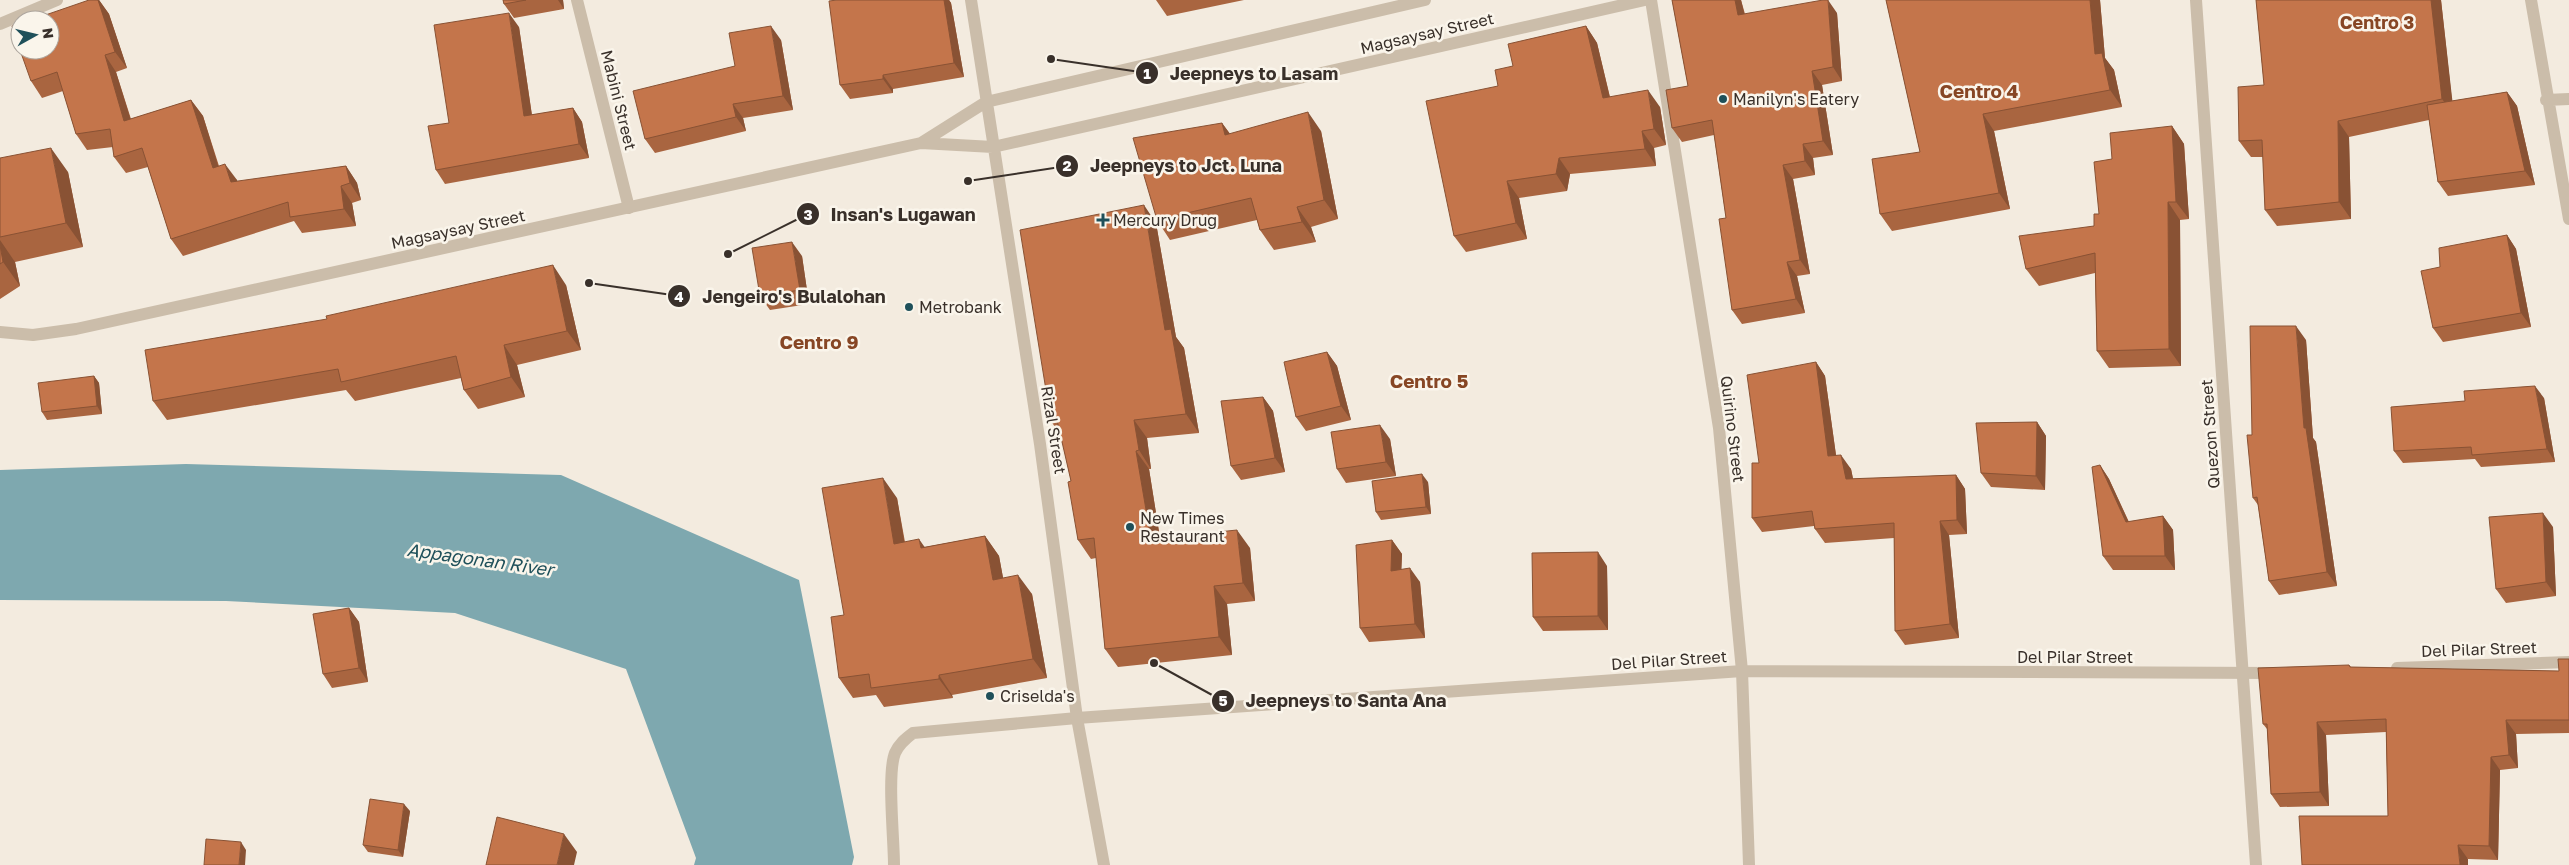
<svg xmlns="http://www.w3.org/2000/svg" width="2569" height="865" font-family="'Golos Text',sans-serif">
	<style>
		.water { fill: #7ea8af }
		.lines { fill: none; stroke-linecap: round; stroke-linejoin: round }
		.minor { stroke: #cbbdaa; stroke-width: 12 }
		.tertiary { stroke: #cbbdaa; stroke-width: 12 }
		.wall { fill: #a96540 }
		.shaded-wall { fill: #895234 }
		.building { fill: #c4754b; stroke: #895234 }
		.poi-dot { fill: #1f505a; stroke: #faf5eb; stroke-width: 2 }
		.labels { text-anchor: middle; stroke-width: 5; stroke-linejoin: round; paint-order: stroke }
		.street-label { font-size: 16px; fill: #39302a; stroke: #faf5eb }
		.poi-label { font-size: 16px; fill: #39302a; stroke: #faf5eb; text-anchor: start }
		.neighbourhood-label { font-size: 18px; font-weight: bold; fill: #874624; stroke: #faf5eb }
		.water-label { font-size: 18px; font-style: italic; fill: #1f505a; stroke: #faf5eb }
		.quarter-label { font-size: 19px; font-weight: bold; fill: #874624; stroke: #faf5eb }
		.leader { fill: none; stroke: #39302a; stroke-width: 2 }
		.callout-dot { fill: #39302a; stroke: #faf5eb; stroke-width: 2 }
		.mark-label { font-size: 15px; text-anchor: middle; font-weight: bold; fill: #fff }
		.callout-label { font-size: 18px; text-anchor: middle; font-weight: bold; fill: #39302a; stroke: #faf5eb; stroke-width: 5; stroke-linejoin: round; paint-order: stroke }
	</style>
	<rect width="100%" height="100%" fill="#f3ebdf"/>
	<path class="water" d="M 186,464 L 561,475 L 799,580 L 854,857 L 852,865 L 694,865 L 696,858 L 626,669 L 455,613 L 226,601 L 0,600 L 0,470 Z"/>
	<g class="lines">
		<path class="minor" d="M 577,0 L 629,208
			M 1651,0 L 1719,428 L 1742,671 L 1749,865
			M 2531,0 L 2569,219
			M 0,24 L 57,0
			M 2546,100 L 2569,99
			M 2397,668 L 2569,662
			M 894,865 C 894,839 887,773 895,753 C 899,744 905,739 913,733 L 1077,718 L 1742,671 L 2274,673"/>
		<path class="tertiary" d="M 971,0 L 1040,444 L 1077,718 L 1104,865
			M 2196,0 L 2256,865
			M 921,143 L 986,102 L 1425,0
			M 0,332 L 33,335 L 76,329 L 921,143 L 993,147 L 1645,0"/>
	</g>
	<path class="wall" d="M 89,0 L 99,0 L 109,14 L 127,68 L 116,72 L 131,119 L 191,100 L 203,116 L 219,166 L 237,180 L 237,182 L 346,166 L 357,183 L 361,200 L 352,203 L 356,226 L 302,233 L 294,221 L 183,256 L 171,239 L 148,167 L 126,173 L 114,157 L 113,147 L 87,150 L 76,134 L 63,91 L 42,98 L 31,81 Z
		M 503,0 L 563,0 L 564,9 L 514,18 L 504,4 Z
		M 837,0 L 949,0 L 951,3 L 964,77 L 893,89 L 893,93 L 850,99 L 840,85 Z
		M 1156,0 L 1244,0 L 1167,16 Z
		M 1672,0 L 1741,0 L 1745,14 L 1837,13 L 1842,81 L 1822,85 L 1833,155 L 1813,158 L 1815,175 L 1793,179 L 1810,274 L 1797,276 L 1805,313 L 1742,324 L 1732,310 L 1726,218 L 1714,135 L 1682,142 L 1672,128 L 1688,86 Z
		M 1886,0 L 2100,0 L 2105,58 L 2114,70 L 2122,107 L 1994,131 L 2010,209 L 1892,231 L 1880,214 L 1920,152 Z
		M 2256,0 L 2441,0 L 2452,101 L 2507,92 L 2517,106 L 2535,185 L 2448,196 L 2438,182 L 2429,120 L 2349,137 L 2351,219 L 2277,226 L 2265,210 L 2263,157 L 2251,157 L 2239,141 L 2264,85 Z
		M 1586,26 L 1597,43 L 1610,97 L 1660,107 L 1666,145 L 1654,148 L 1656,166 L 1570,174 L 1567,191 L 1519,198 L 1527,239 L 1466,252 L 1454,236 L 1498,86 L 1513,66 Z
		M 519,27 L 532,115 L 573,108 L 582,122 L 589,158 L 445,184 L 436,170 L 449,123 Z
		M 781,40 L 793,110 L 743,118 L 746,131 L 655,153 L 645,139 L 735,66 Z
		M 1222,123 L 1230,134 L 1321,131 L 1338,219 L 1311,227 L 1316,242 L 1274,250 L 1260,230 L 1257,220 L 1170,240 L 1157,220 Z
		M 2172,126 L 2184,144 L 2189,219 L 2180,220 L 2181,366 L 2109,368 L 2097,351 L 2095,273 L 2039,286 L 2026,269 L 2094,226 L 2099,214 L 2112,159 Z
		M 0,158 L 68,172 L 83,247 L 15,262 L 20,286 L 0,299 Z
		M 1156,223 L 1176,337 L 1184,348 L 1199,433 L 1147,438 L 1151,469 L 1149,469 L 1160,538 L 1250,548 L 1255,601 L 1227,604 L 1232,655 L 1118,667 L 1105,649 L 1096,558 L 1091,559 L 1078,540 L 1071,481 L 1061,436 L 1051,421 Z
		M 2507,235 L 2516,249 L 2531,327 L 2443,342 L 2433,328 L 2440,267 Z
		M 802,256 L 809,304 L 770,310 L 760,296 Z
		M 566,285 L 581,350 L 517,365 L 525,397 L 478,409 L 464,390 L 461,378 L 355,401 L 346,390 L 167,420 L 153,401 Z
		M 2306,340 L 2313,438 L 2316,442 L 2337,586 L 2279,595 L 2269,581 L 2258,505 L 2253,498 L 2252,435 Z
		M 1327,352 L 1337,366 L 1351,420 L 1306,431 L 1296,417 Z
		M 1816,362 L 1825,376 L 1836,455 L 1851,469 L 1853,479 L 1956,475 L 1965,489 L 1967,534 L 1949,535 L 1959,638 L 1905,645 L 1895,631 L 1894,538 L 1825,543 L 1815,529 L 1814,526 L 1762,532 L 1752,518 L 1759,463 Z
		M 94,376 L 99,383 L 102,414 L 47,420 L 42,412 Z
		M 1263,397 L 1273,411 L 1285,472 L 1241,480 L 1231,466 Z
		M 2544,398 L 2555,462 L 2481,467 L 2475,459 L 2403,463 L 2394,451 Z
		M 2037,422 L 2046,436 L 2045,490 L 1991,487 L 1981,473 Z
		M 1390,439 L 1396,476 L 1346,483 L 1337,469 Z
		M 2100,465 L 2109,479 L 2129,522 L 2163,516 L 2173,530 L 2175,570 L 2113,570 L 2103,556 Z
		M 1428,482 L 1431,514 L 1381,520 L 1376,512 Z
		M 897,498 L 905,542 L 925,547 L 985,536 L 999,556 L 1003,578 L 1032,594 L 1047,678 L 952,695 L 953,698 L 884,707 L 876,695 L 853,698 L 839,678 L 844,615 Z
		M 2553,527 L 2556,596 L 2506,603 L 2496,589 Z
		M 1392,540 L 1402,554 L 1401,569 L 1420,582 L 1425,638 L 1369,642 L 1360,628 Z
		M 1607,566 L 1608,630 L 1543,631 L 1533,617 Z
		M 349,608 L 359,622 L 368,682 L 332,688 L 323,674 Z
		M 2569,659 L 2569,733 L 2516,734 L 2518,768 L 2500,770 L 2498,860 L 2468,859 L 2388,816 L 2386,732 L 2326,735 L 2329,806 L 2280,807 L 2271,794 L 2267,729 L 2263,724 L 2349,665 L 2351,667 L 2559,671 Z
		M 410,811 L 403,857 L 368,852 L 363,845 Z"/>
	<path class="shaded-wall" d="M 98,0 L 99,0 L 109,14 L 127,68 L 115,52 Z
		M 558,0 L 563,0 L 564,9 Z
		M 944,0 L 949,0 L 951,3 L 964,77 L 954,63 Z
		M 1735,0 L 1741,0 L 1748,29 L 1738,15 Z
		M 1828,0 L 1837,13 L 1842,81 L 1833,67 Z
		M 2090,0 L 2100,0 L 2105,58 L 2114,70 L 2122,107 L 2110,90 L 2095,54 Z
		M 2431,0 L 2441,0 L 2454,115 L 2442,99 Z
		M 509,13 L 519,27 L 534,130 L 524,116 Z
		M 771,26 L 781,40 L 793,110 L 783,96 Z
		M 1586,26 L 1597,43 L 1614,115 L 1603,98 Z
		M 105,55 L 116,72 L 136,137 L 124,121 Z
		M 1812,71 L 1822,85 L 1833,155 L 1823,141 Z
		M 883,75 L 893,89 L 893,93 L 883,79 Z
		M 1648,90 L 1660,107 L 1666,145 L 1654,129 Z
		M 2507,92 L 2517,106 L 2535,185 L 2525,171 Z
		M 191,100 L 203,116 L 224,185 L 213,168 Z
		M 733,104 L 743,118 L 746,131 L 736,117 Z
		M 573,108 L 582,122 L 589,158 L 579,144 Z
		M 1308,112 L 1321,131 L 1338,219 L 1324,200 Z
		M 1983,114 L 1994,131 L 2010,209 L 1999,193 Z
		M 2338,121 L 2349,137 L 2351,219 L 2339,202 Z
		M 1222,123 L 1236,142 L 1225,135 Z
		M 2172,126 L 2184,144 L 2189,219 L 2176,202 Z
		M 1642,131 L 1654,148 L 1656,166 L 1645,149 Z
		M 1803,144 L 1813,158 L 1815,175 L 1805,161 Z
		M 51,148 L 68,172 L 83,247 L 66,223 Z
		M 1559,158 L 1570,174 L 1567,191 L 1556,174 Z
		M 225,164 L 237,180 L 243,199 L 231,182 Z
		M 1783,165 L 1793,179 L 1810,274 L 1800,260 Z
		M 346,166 L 357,183 L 361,200 L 350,183 Z
		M 1507,181 L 1519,198 L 1527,239 L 1516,223 Z
		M 341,186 L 352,203 L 356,226 L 344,209 Z
		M 2168,202 L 2180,220 L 2181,366 L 2169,349 Z
		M 1144,205 L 1156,223 L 1176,337 L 1184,348 L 1199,433 L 1186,414 L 1165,330 Z
		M 1297,207 L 1311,227 L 1316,242 L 1302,222 Z
		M 2507,235 L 2516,249 L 2531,327 L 2521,313 Z
		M 0,240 L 15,262 L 20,286 L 3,262 L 0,245 Z
		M 792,242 L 802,256 L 809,304 L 800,290 Z
		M 1787,262 L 1797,276 L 1805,313 L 1796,299 Z
		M 553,265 L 566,285 L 581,350 L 567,331 Z
		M 2296,326 L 2306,340 L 2313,438 L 2316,442 L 2337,586 L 2327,572 L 2304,428 Z
		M 504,345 L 517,365 L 525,397 L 511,377 Z
		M 1327,352 L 1337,366 L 1351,420 L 1341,406 Z
		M 1816,362 L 1825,376 L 1838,470 L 1828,456 Z
		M 94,376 L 99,383 L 102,414 L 97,406 Z
		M 2535,386 L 2544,398 L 2555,462 L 2547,449 Z
		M 1263,397 L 1273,411 L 1285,472 L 1275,458 Z
		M 1134,420 L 1147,438 L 1151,469 L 1139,450 Z
		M 2037,422 L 2046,436 L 2045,490 L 2036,476 Z
		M 1380,425 L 1390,439 L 1396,476 L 1386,462 Z
		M 1136,451 L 1149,469 L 1163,557 L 1151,539 Z
		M 1841,455 L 1851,469 L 1856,493 L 1846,479 Z
		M 2100,465 L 2109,479 L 2135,536 L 2126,522 Z
		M 1422,474 L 1428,482 L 1431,514 L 1426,507 Z
		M 1956,475 L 1965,489 L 1967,534 L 1957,520 Z
		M 883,478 L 897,498 L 908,564 L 894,544 Z
		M 2543,513 L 2553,527 L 2556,596 L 2546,582 Z
		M 2163,516 L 2173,530 L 2175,570 L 2165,556 Z
		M 1940,521 L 1949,535 L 1959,638 L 1950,624 Z
		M 1237,530 L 1250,548 L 1255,601 L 1243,583 Z
		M 985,536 L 999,556 L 1007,599 L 993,580 Z
		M 919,539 L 933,559 L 921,548 Z
		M 1392,540 L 1402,554 L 1401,585 L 1391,571 Z
		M 1598,552 L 1607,566 L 1608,630 L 1598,616 Z
		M 1410,568 L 1420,582 L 1425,638 L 1415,624 Z
		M 1018,575 L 1032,594 L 1047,678 L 1033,659 Z
		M 1214,586 L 1227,604 L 1232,655 L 1219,637 Z
		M 349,608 L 359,622 L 368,682 L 359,668 Z
		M 939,675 L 952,695 L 953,698 L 939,679 Z
		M 2506,720 L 2516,734 L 2518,768 L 2509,755 Z
		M 2317,722 L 2326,735 L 2329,806 L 2320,792 Z
		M 2491,757 L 2500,770 L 2498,860 L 2489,846 Z
		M 404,804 L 410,811 L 403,857 L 398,850 Z
		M 564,834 L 577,852 L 574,865 L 557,865 Z
		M 241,842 L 246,850 L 245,865 L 239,865 Z
		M 2458,845 L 2468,859 L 2468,865 L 2460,865 Z"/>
	<path class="building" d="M 89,0 L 98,0 L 115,52 L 105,55 L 124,121 L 191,100 L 213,168 L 225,164 L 231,182 L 346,166 L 350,183 L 341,186 L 344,209 L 290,217 L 288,202 L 171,239 L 142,148 L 114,157 L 110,129 L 76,134 L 57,72 L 31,81 L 20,50 L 50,50 L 50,20 L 31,20 Z
		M 503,0 L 526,0 L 504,4 Z
		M 837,0 L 944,0 L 954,63 L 883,75 L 883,79 L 840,85 L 829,1 Z
		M 1672,0 L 1735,0 L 1738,15 L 1823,0 L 1828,0 L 1833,67 L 1812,71 L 1823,141 L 1803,144 L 1805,161 L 1783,165 L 1800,260 L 1787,262 L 1796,299 L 1732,310 L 1719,219 L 1726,218 L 1712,120 L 1672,128 L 1666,90 L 1688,86 Z
		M 1886,0 L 2090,0 L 2095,54 L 2102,53 L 2110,90 L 1983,114 L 1999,193 L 1880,214 L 1872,159 L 1920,152 Z
		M 2256,0 L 2431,0 L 2442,99 L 2338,121 L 2339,202 L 2265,210 L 2262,140 L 2239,141 L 2238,87 L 2264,85 Z
		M 509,13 L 524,116 L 573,108 L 579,144 L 436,170 L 428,126 L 449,123 L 434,25 Z
		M 20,24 L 20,49 L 12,26 Z
		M 771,26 L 783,96 L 733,104 L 736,117 L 645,139 L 633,91 L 735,66 L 729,33 Z
		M 1586,26 L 1603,98 L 1648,90 L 1654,129 L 1642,131 L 1645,149 L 1559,158 L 1556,174 L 1507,181 L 1516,223 L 1454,236 L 1426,101 L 1498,86 L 1495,70 L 1513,66 L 1508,44 Z
		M 2507,92 L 2525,171 L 2438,182 L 2427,105 Z
		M 1308,112 L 1324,200 L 1297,207 L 1302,222 L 1260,230 L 1251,198 L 1157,220 L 1133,138 L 1222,123 L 1225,135 Z
		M 2172,126 L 2176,202 L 2168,202 L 2169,349 L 2097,351 L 2095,253 L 2026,269 L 2019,236 L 2094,226 L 2094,214 L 2099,214 L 2094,162 L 2112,159 L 2110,133 Z
		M 51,148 L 66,223 L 0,237 L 0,158 Z
		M 1144,205 L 1165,330 L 1171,329 L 1186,414 L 1134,420 L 1139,450 L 1136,451 L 1151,539 L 1237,530 L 1243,583 L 1214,586 L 1219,637 L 1105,649 L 1094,538 L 1078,540 L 1068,482 L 1071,481 L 1057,420 L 1051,421 L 1020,230 Z
		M 2507,235 L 2521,313 L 2433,328 L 2421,271 L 2440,267 L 2439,248 Z
		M 792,242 L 800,290 L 760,296 L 752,248 Z
		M 0,245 L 3,262 L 0,264 Z
		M 553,265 L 567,331 L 504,345 L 511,377 L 464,390 L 456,356 L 341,382 L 338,369 L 153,401 L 145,350 L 327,319 L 326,316 Z
		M 2250,326 L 2296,326 L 2304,428 L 2306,428 L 2327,572 L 2269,581 L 2257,497 L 2253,498 L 2247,435 L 2252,435 Z
		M 1327,352 L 1341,406 L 1296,417 L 1284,362 Z
		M 1816,362 L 1828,456 L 1841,455 L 1846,479 L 1956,475 L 1957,520 L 1940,521 L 1950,624 L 1895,631 L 1894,523 L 1815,529 L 1812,511 L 1752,518 L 1752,463 L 1759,463 L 1747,375 Z
		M 94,376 L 97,406 L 42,412 L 38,383 Z
		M 2535,386 L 2547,449 L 2472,455 L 2471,447 L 2394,451 L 2391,407 L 2465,401 L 2464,391 Z
		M 1263,397 L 1275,458 L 1231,466 L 1221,401 Z
		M 2037,422 L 2036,476 L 1981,473 L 1976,423 Z
		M 1380,425 L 1386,462 L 1337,469 L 1331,432 Z
		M 2100,465 L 2126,522 L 2163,516 L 2165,556 L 2103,556 L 2092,467 Z
		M 1422,474 L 1426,507 L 1376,512 L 1372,481 Z
		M 883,478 L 894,544 L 919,539 L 921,548 L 985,536 L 993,580 L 1018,575 L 1033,659 L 939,675 L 939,679 L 871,688 L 869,674 L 839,678 L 831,617 L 844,615 L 822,488 Z
		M 2543,513 L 2546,582 L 2496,589 L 2489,517 Z
		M 1392,540 L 1391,571 L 1410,568 L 1415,624 L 1360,628 L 1356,545 Z
		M 1598,552 L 1598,616 L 1533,617 L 1532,553 Z
		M 349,608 L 359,668 L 323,674 L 313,614 Z
		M 2558,659 L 2569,659 L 2569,720 L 2506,720 L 2509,755 L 2491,757 L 2489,846 L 2458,845 L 2460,865 L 2302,865 L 2299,816 L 2388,816 L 2386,719 L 2317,722 L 2320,792 L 2271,794 L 2267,724 L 2263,724 L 2258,668 L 2349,665 L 2350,667 L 2559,671 Z
		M 370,799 L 404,804 L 398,850 L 363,845 Z
		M 497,817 L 564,834 L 557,865 L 486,865 Z
		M 206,839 L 241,842 L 239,865 L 204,865 Z"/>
	<g class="poi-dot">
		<circle cx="1723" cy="99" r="5"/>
		<path d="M1100.5 212.5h5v5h5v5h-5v5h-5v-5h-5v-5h5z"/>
		<circle cx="909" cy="307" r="5"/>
		<circle cx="1130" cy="527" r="5"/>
		<circle cx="990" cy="696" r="5"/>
	</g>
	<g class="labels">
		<g class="street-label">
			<text transform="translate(1427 33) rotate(-13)" y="6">Magsaysay Street</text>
			<text transform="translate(619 100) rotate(76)" y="6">Mabini Street</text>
			<text transform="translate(458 229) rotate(-12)" y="6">Magsaysay Street</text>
			<text transform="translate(1733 429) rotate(83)" y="6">Quirino Street</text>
			<text transform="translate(1054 430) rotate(81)" y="6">Rizal Street</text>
			<text transform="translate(2210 434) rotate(-94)" y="6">Quezon Street</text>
			<text transform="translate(2479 649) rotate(-2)" y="6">Del Pilar Street</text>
			<text x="2075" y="663">Del Pilar Street</text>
			<text transform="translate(1669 660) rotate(-4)" y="6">Del Pilar Street</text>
		</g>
		<g class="poi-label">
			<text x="1733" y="105">Manilyn's Eatery</text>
			<text x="1113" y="226">Mercury Drug</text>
			<text x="919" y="313">Metrobank</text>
			<text x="1140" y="524">New Times<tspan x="1140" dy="18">Restaurant</tspan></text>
			<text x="1000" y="702">Criselda's</text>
		</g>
		<g class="neighbourhood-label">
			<text x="2377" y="29">Centro 3</text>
		</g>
		<g class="water-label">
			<text transform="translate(480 560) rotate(8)" y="6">Appagonan River</text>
		</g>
		<g class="quarter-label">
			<text x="1979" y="98">Centro 4</text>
			<text x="819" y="349">Centro 9</text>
			<text x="1429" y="388">Centro 5</text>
		</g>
	</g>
	<path class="leader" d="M1051 59L1147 73M968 181L1067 166M728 254L808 214M589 283L679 296M1154 663L1223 701"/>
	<g class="callout-dot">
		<circle cx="1051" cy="59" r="5"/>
		<circle cx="968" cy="181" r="5"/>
		<circle cx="728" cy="254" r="5"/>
		<circle cx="589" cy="283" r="5"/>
		<circle cx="1154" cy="663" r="5"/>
		<circle cx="1147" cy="73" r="12"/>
		<circle cx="1067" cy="166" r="12"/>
		<circle cx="808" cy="214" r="12"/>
		<circle cx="679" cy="296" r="12"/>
		<circle cx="1223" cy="701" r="12"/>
	</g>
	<g class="mark-label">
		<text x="1147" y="79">1</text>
		<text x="1067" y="171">2</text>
		<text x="808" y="220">3</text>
		<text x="679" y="302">4</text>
		<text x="1223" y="706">5</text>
	</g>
	<g class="callout-label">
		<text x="1254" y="80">Jeepneys to Lasam</text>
		<text x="1186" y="172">Jeepneys to Jct. Luna</text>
		<text x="903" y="221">Insan's Lugawan</text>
		<text x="794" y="303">Jengeiro's Bulalohan</text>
		<text x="1346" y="707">Jeepneys to Santa Ana</text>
	</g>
	<g transform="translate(35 35) rotate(82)"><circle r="24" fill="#faf5eb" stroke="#ada69e"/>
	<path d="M0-4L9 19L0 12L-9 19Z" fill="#1f505a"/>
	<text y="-8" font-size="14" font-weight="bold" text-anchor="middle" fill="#39302a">N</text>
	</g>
</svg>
